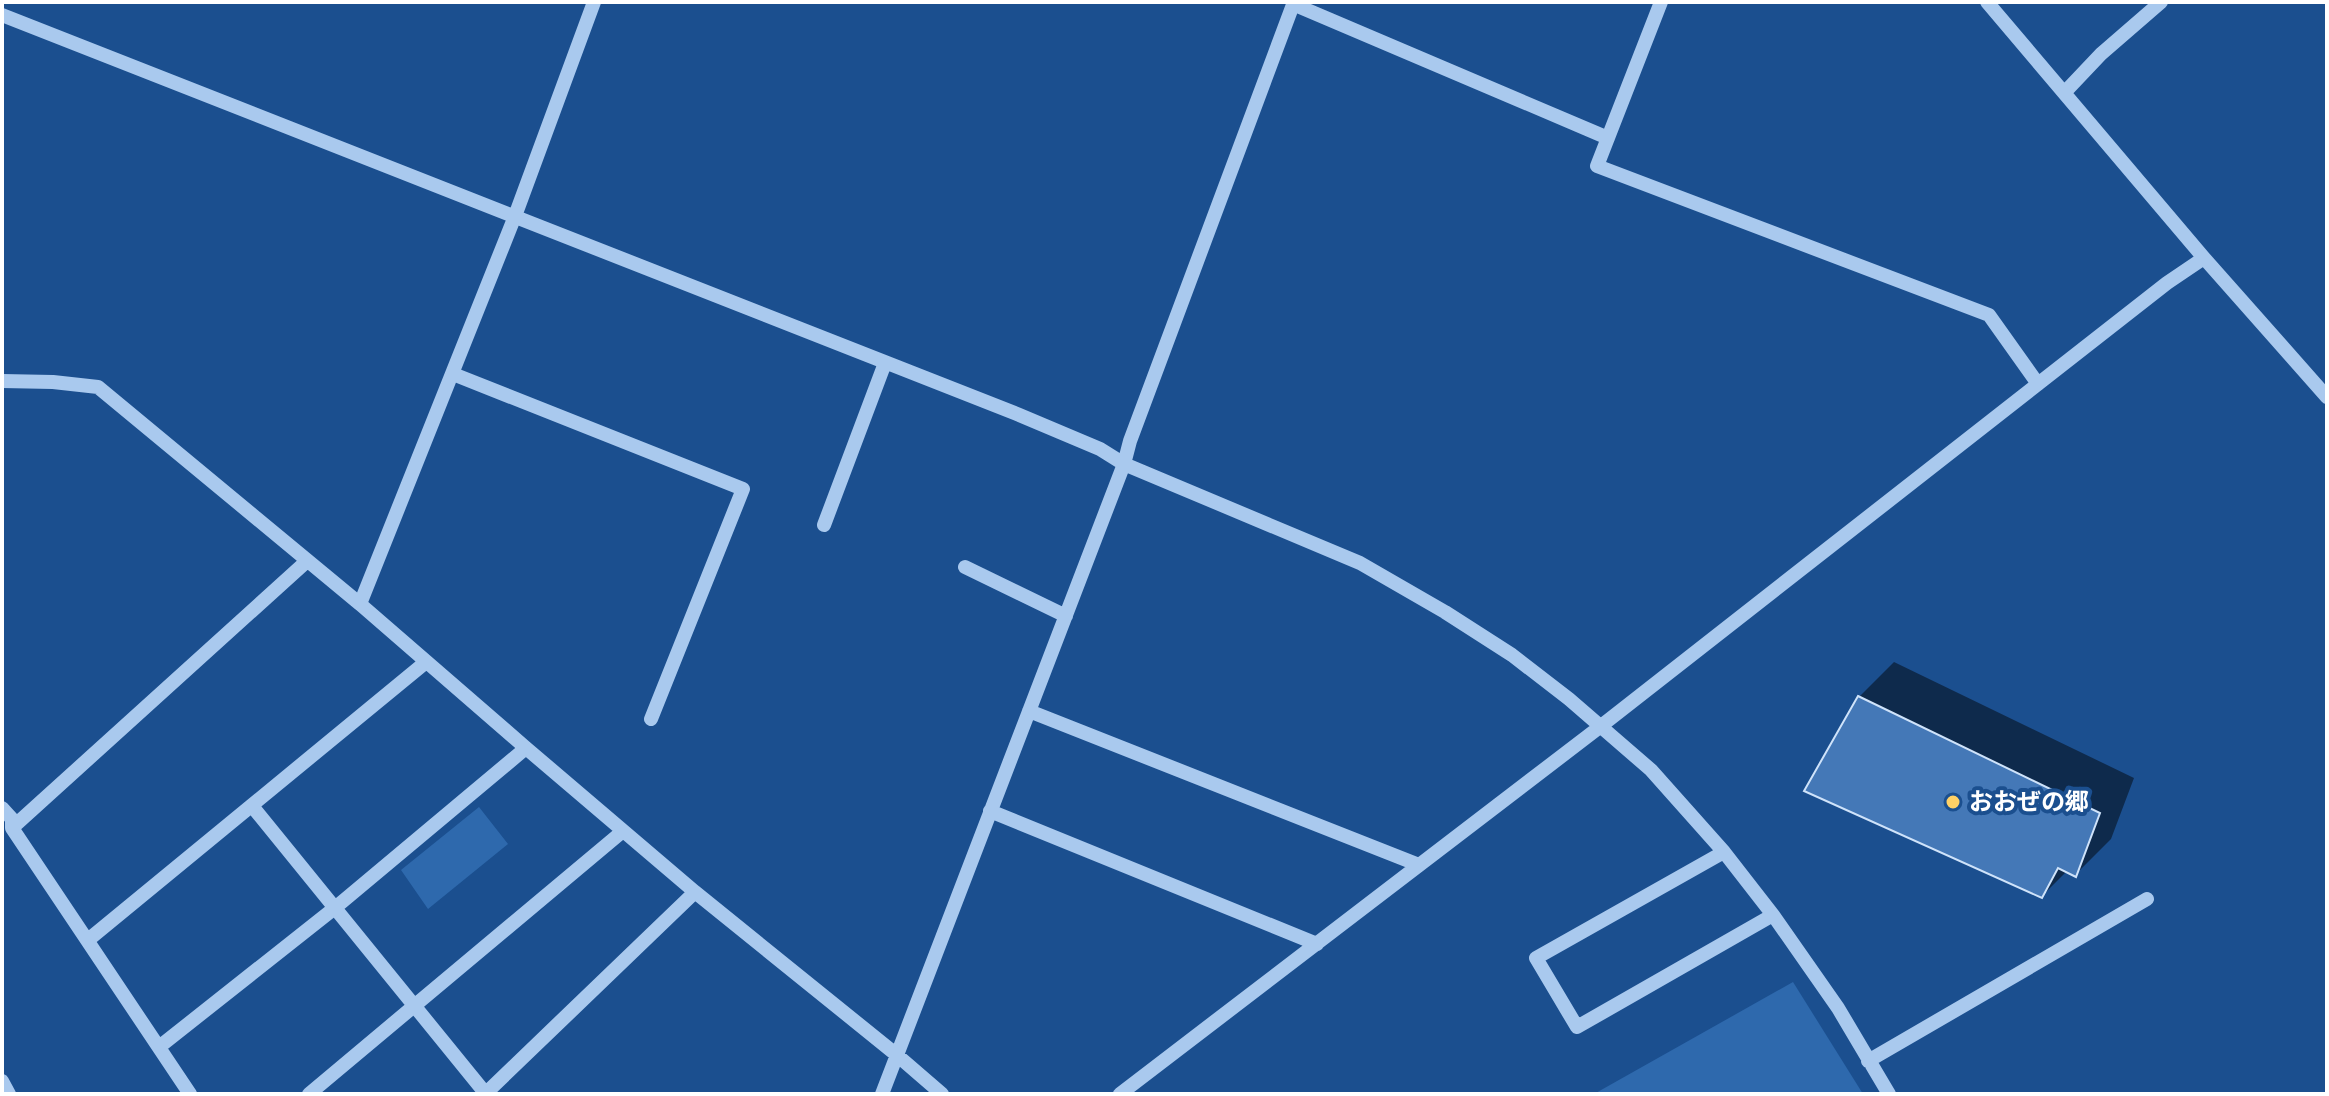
<svg xmlns="http://www.w3.org/2000/svg" width="2329" height="1096" font-family="Mulish,'Noto Sans JP',sans-serif">
	<style>
		.green { fill: #2e69ad }
		.shadow { fill: #0007 }
		.building { fill: #4478b7; stroke: #cfe3fa; stroke-width: 2 }
		.lines { fill: none; stroke-linecap: round; stroke-linejoin: round }
		.minor { stroke: #a9c9ee; stroke-width: 14 }
		.poi-dot { fill: #ffd166; stroke: #1b4f8f; stroke-width: 3 }
		.labels { text-anchor: middle; stroke-width: 8; stroke-linejoin: round; paint-order: stroke }
		.poi-label { font-size: 24px; font-weight: bold; fill: #fff; stroke: #1b4f8f; text-anchor: start }
	</style>
	<rect width="100%" height="100%" fill="#1b4f8f"/>
	<path class="green" d="M 479,807 L 508,844 L 428,909 L 401,870 Z
		M 1793,982 L 1863,1094 L 1594,1094 Z"/>
	<path class="shadow" d="M 1894,662 L 2134,778 L 2111,839 L 2076,874 L 2068,870 L 2042,896 L 1859,697 Z"/>
	<path class="building" d="M 1858,696 L 2100,813 L 2076,877 L 2058,868 L 2042,898 L 1804,791 Z"/>
	<g class="lines">
		<path class="minor" d="M 1661,2 L 1597,166 L 1989,315 L 2038,384
			M 1987,2 L 2204,258 L 2327,397
			M 1293,4 L 1608,138
			M 2,15 L 1017,414 L 1100,449 L 1124,464 L 1360,563 L 1445,612 L 1512,655 L 1569,699 L 1651,770 L 1724,852 L 1773,915 L 1838,1008 L 1889,1094
			M 2065,92 L 2101,54 L 2161,2
			M 453,374 L 743,489 L 651,719
			M 2,381 L 53,382 L 98,387 L 360,604 L 526,748 L 695,892 L 898,1056 L 942,1094
			M 824,525 L 885,363
			M 965,567 L 1066,616
			M 360,604 L 515,216 L 594,2
			M 1029,711 L 1419,865
			M 252,806 L 486,1094
			M 2,808 L 12,819 L 12,828 L 190,1094
			M 990,811 L 1317,944
			M 12,828 L 307,561
			M 1724,852 L 1536,958 L 1577,1027 L 1773,915
			M 88,940 L 426,662
			M 159,1047 L 336,907 L 526,748
			M 1868,1061 L 2147,899
			M 2,1081 L 9,1094
			M 309,1094 L 623,831
			M 485,1094 L 695,892
			M 882,1094 L 1124,464 L 1130,441 L 1294,2
			M 1120,1094 L 1601,726 L 2167,283 L 2204,258"/>
	</g>
	<circle class="poi-dot" cx="1953" cy="802" r="8"/>
	<g class="labels">
		<g class="poi-label">
			<text x="1969" y="810">おおぜの郷</text>
		</g>
	</g>
	<rect width="2329" height="1096" fill="none" stroke="#ffffff" stroke-width="8"/>
</svg>
